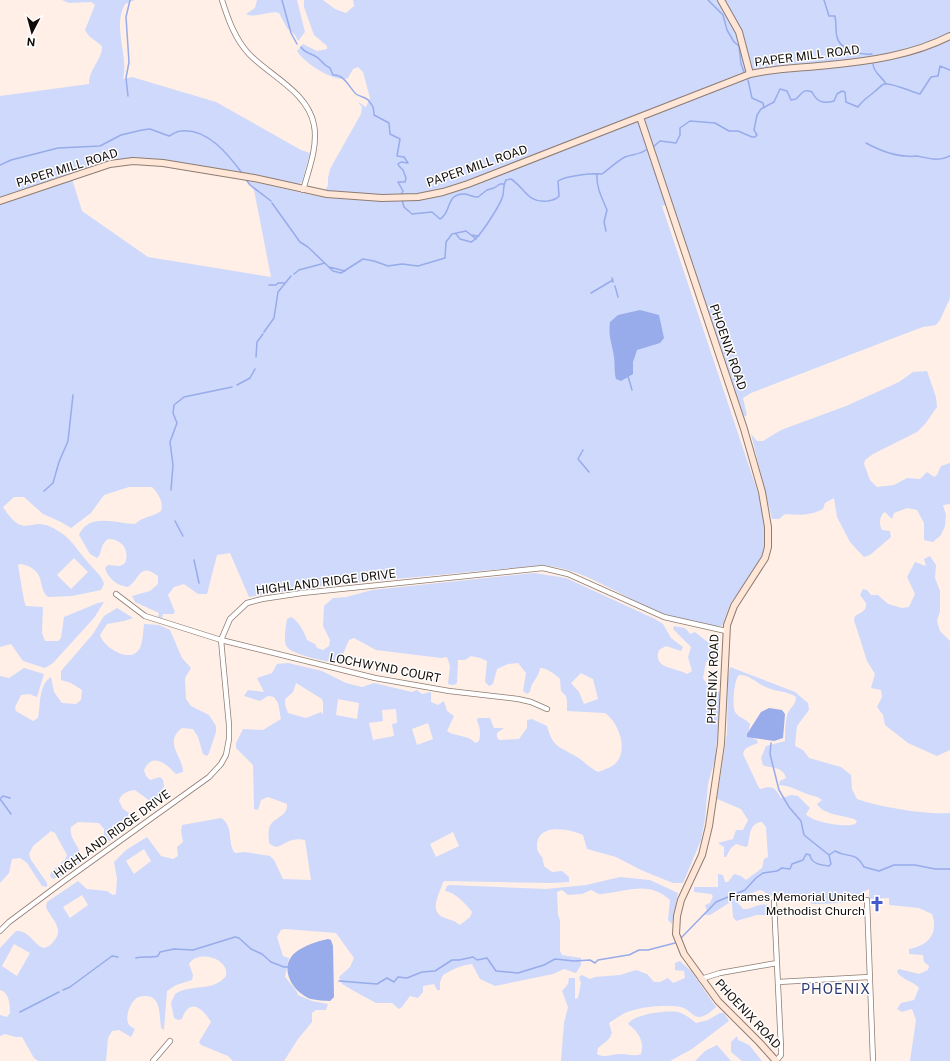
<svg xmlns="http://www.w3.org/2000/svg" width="950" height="1061" font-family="'Public Sans',sans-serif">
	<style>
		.green { fill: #ced9fc; fill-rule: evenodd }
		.water { fill: #98abea }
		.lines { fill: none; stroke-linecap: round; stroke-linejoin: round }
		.stream { stroke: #98abea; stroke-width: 1.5 }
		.street-casing { stroke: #8e7c72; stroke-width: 6 }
		.secondary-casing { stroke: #8e7c72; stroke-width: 8 }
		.street { stroke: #fff; stroke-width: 4.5 }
		.secondary { stroke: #ffe6d6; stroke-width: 6 }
		.labels { text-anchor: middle; stroke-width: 3; stroke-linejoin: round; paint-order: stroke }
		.street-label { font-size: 12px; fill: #120c08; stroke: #fff }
		.poi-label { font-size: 12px; fill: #120c08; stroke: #fff; text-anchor: end }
		.quarter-label { font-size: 14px; letter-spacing: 1px; fill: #2d3a74; stroke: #fff }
	</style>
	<rect width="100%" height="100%" fill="#ffefe6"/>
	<path class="green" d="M 62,0 L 135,0 L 125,4 C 112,26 129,56 123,79 L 132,77 L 216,102 L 301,150 L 310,153 L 302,182 L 299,184 L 166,161 L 141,158 L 114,161 L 0,198 L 0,96 L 89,84 C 88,70 103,59 102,46 L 89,36 L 85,30 L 95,5 L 91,2 L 69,3 Z
		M 257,0 L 297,0 L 305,32 L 298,41 L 295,35 L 287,28 L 279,13 C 269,10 257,19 246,14 L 255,8 Z
		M 304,0 L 323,0 L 335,9 L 346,13 L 354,6 L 353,0 L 950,0 L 950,298 L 940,320 L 936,325 L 923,327 L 899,336 L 751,393 L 743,398 L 747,415 L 744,417 L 671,203 L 662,206 L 761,502 L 766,536 L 765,552 L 760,564 L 730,604 L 722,626 C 672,629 622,590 577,573 C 566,569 555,567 544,565 L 321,586 L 249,597 L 230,553 L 217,555 L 207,594 L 198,594 L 184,584 L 174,587 L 168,595 L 175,612 L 173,614 L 163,614 L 162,618 L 158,617 L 159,613 L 135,602 L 132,596 L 150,591 L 158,584 L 158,576 C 139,562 141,578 128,587 C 118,586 108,579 105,568 L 108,565 L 120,566 L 125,563 C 130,550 122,539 108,539 C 99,545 103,554 97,558 L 90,554 L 79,535 C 89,512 117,524 135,524 C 143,516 153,517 161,511 C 164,502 158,493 152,487 L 129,487 L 104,495 L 91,513 L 71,528 L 61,522 L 43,514 L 24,497 L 14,497 L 3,507 C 25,541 29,516 51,527 C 71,537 73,545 86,560 C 92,568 102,575 104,584 L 101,590 L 72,596 L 48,597 C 39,590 44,576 33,569 C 30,566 25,565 21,564 L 18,565 C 19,570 24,604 26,606 L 43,607 L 42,633 L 45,641 L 58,641 L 61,638 L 64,617 L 98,603 L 104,602 L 94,618 L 53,663 L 45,668 L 23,661 L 11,644 L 0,647 L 0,204 L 72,179 L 82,211 L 148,257 L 271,277 L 254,190 L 246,181 C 275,185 302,195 332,198 L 332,196 L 323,195 L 328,185 L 328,178 L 330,169 L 361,114 L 362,107 L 358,102 L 366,107 L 370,98 L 363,72 L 358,67 L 353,69 L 348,78 C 336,84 303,62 297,51 L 303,44 L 317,51 L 327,49 L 327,46 L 314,35 L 304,7 ZM 74,558 L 88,572 L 71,589 L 57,575 Z
		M 927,371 L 936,397 L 937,407 L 925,424 L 917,432 L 873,454 L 865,460 L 864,464 L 870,480 L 877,487 L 894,485 L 907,478 L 920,479 L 927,472 L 934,477 L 937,475 L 941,466 L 950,463 L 950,504 L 943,505 L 946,515 L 945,526 L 941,535 L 933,542 L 924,540 L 924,523 L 917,510 L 907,508 L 894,513 L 892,519 L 885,512 C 879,515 879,525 882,530 L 890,531 L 891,537 L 870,555 L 864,557 L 850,542 L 837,517 L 834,498 L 825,503 L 823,509 C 810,516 799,515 785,514 L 779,519 L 772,519 L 751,434 L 757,441 L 763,441 L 781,430 L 846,406 L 899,382 L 913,372 Z
		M 930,556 L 936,565 L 935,578 L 940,591 L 940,611 L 937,621 L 940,631 L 950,641 L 950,750 L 937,756 L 908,743 L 885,725 L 883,715 L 877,707 L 882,697 L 881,690 L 871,688 L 875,674 L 867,661 L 854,620 L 855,616 C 861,612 867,611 866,603 L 860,595 L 863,589 L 867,590 L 871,595 L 878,595 L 888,604 L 902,608 L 909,607 L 915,594 L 907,577 L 915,562 L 926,566 L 924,559 Z
		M 534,573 L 566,578 L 655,619 L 663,624 L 671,638 L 683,647 L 681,651 L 666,646 L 659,650 C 652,669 676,667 687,674 L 692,671 L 688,657 L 691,647 L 673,629 L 674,626 L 685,628 L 690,634 L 695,632 L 709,643 L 716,644 L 719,647 L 719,650 L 706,662 L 703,678 L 711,691 L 719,692 L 721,695 L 715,759 L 708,784 L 705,819 L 701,840 L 683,883 L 673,883 L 641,870 L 616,857 L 587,849 L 583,835 C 570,829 537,822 537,846 C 537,852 539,853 542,857 C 543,859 543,863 544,866 L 552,872 L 562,871 L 569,877 L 569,882 L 550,883 L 445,881 L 443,882 C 439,895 428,912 445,918 C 451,920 455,921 460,925 L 470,917 L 472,912 C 465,903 456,893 445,891 L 447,886 L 450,885 L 546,889 L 586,885 L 620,877 L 650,880 L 678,893 L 672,924 L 668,920 L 670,900 C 648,880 626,892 602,894 C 597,895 595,891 591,890 L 582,894 L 568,895 L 562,890 L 557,892 L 558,914 L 560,921 L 560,951 L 562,955 L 581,958 L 581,965 L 576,973 L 564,969 L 553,974 L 495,986 L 480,979 L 472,964 C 458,966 454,969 443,975 L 440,982 L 440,990 L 437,990 L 434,984 L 423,986 L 423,992 L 418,998 L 410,996 L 402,1007 L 399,1009 L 392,1003 L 376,1003 L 354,991 L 342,984 L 339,977 L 350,967 L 354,958 L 336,933 L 285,929 L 281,930 L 277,937 L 283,956 L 289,958 L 285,977 C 290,983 297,990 298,995 L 312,1001 L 328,1004 L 326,1010 L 316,1010 L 312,1013 L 312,1022 L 298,1039 L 284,1061 L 233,1061 L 228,1056 L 201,1045 L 199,1042 L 211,1022 C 203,1008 189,997 182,1019 L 178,1020 L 174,1018 L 171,1003 L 175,994 C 191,983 212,993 226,976 C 230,958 197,949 189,964 L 193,975 L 192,980 L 176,985 L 167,991 L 164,1030 L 161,1028 C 159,1013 162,991 138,997 C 131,1001 125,1015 128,1023 C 129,1026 132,1027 135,1029 L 131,1037 L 119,1030 L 112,1031 L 108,1038 L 106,1061 L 38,1061 L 34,1058 L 22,1037 L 16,1037 L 5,1034 L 0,1036 L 0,1015 L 7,1017 L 10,1013 C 10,1004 9,992 0,990 L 0,948 L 16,931 C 31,931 33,945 44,948 C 48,947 51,945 54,941 C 65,928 51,919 46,907 L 47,902 L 78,881 L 87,889 L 107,891 L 113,895 L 116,894 L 117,879 L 114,862 L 126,850 L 147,837 L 161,856 L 173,859 L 178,856 L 177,847 L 183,842 L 181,831 L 182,825 L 221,818 C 234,825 227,844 235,853 L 245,852 L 270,856 L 274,860 L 283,879 L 311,880 L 305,840 C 301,839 297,839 292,840 C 283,842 278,852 269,843 C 269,839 268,833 269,829 C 271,817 288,818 287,804 L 268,797 L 261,800 L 258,810 L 254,809 L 253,765 L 236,748 L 236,743 L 243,729 L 263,730 L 281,719 L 278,703 L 274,697 L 268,696 L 260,701 L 244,696 L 248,690 L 264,692 L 257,678 L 272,673 L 277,664 L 288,663 L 322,671 L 346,683 L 362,687 L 374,683 L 412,692 L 417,690 L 422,694 L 431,692 L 431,702 L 438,705 L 444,701 L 447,711 L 454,716 L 447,731 C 455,737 470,735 475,743 L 479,741 C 481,733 480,728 477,720 L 478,718 L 490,718 L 494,728 L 504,728 L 497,733 L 497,737 L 499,740 L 519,739 L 527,728 L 527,720 L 532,719 L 547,726 C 553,748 559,746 577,757 C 584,761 589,768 598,772 C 603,770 610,768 615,764 C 629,750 619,723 605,713 L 567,711 L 567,701 L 566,696 L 561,691 L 560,679 C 555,674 547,668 540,668 C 539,678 531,681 530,692 L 527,694 L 523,691 L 526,673 L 518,663 L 508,664 L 497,669 L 493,684 L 489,686 L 485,682 L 487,661 L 480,658 L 471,656 L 465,660 L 458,660 L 458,663 L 457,683 L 454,685 L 448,684 L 450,666 L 447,657 L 441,658 L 376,650 L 354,638 L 349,640 L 339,663 L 335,663 C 325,661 293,655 287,647 C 283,642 286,625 287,619 L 291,617 C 298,620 305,633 307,640 L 315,644 L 317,648 L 323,650 L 329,646 L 330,640 L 323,626 L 324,606 L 333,598 L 346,597 L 372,590 ZM 581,673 L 593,679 L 598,699 L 584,704 L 579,692 L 571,683 ZM 296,683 L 322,699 L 323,702 L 323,715 L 321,712 L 306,718 L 288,713 L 285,705 L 285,699 L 293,692 ZM 338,699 L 359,703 L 357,719 L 336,715 ZM 396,709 L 397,723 L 392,724 L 394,736 L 373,740 L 369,723 L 383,721 L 382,710 ZM 428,723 L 433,739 L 417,745 L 412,729 ZM 453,832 L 459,846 L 436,857 L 430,844 ZM 144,849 L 151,861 L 134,874 L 126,861 ZM 82,895 L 88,905 L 70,918 L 63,907 ZM 14,944 L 30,953 L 17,976 L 2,966 Z
		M 117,608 L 133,618 L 124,621 L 107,624 L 100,635 C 103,646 127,663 138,651 C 143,645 143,632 144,624 L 159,625 L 170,630 L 182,658 L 191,668 L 185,678 L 186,699 L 191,706 L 209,715 L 216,726 L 216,732 L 209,753 L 207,756 L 203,754 L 198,737 L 193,729 L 182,728 C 163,743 183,756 183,772 L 176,774 C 167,765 153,751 144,770 L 146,776 L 150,780 L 160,777 L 163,780 L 164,786 L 159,795 L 150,801 L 135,790 C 128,791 121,793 119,801 L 123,809 L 129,813 L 126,821 L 111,840 L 109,841 L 104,839 L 104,829 L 99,823 L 78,822 L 71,827 C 68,840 83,848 82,861 L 62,876 L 53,879 L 50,876 C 52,866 65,864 67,855 L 55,833 L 51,831 L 33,846 L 29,854 L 31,860 L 47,883 L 47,887 L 42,886 L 27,863 L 20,858 L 12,859 L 9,873 L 0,883 L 0,676 L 9,678 L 24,668 L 44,674 L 37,697 L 29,694 L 21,695 L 15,707 L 16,711 L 33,721 L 38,718 C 41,705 38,685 51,677 L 54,692 L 62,703 L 76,704 L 81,700 L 82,690 L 71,683 L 61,680 L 61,671 L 93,634 L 104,616 Z
		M 730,667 L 795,692 L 808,703 L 809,710 L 797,726 L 795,746 L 803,750 L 809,758 L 841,767 L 851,775 L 852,789 L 857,799 C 879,807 927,815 950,813 L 950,1061 L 910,1061 L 916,1020 L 912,1009 L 902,1012 L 897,1009 L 901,1003 L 914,1000 L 919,988 C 914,981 899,979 897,971 L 899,969 L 919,974 L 928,970 L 929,966 L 924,962 L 923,955 L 909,954 L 909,949 C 928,946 939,933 932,914 L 919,908 L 889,905 L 889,898 L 869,899 L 869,889 L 864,892 L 862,898 L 841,903 L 816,904 L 812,904 L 809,900 L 792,901 L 792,896 C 783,894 778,892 770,897 L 763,891 L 760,890 L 740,897 L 738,903 L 743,909 C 753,910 759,901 770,906 L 771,915 L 757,915 L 736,921 L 733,917 L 732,903 L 729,903 L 710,915 L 704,915 L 707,910 L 705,905 L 710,903 L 713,896 L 711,894 L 694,892 L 694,887 L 718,887 L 718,874 L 723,875 L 725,882 L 728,882 L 734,874 L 741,876 L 746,880 L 762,868 L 764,859 L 768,857 L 766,827 L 762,822 C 749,823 750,836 748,845 L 746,847 L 736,844 L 731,848 L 726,857 L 724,857 L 724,847 L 718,843 L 733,839 L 736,830 L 743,830 L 748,820 L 741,809 L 717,799 L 727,733 L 728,679 ZM 739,675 C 750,674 758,685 768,688 C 777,692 788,691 796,697 C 796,706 789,708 787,715 C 785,724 785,732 785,741 L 766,746 L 761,758 L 763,765 C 772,769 783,766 786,778 L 780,781 L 779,785 C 792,786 796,790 807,794 C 812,796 818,796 822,800 L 817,804 C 824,815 842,815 854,819 L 857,821 L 855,824 C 846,828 811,822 806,814 L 810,808 L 798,796 L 791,795 L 781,798 C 774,786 772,786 760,789 L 758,786 L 743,754 C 745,746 752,746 758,743 L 757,740 L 748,735 L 750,724 C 746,719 739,718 735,712 C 732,706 734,679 739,675 Z
		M 680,961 L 691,971 L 716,1007 C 712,1011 706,1016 700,1017 C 693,1017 689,1010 684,1008 C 671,1003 637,1007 625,1013 C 619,1016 614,1020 609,1023 L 612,1033 L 609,1039 L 598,1048 L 597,1054 C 605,1059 614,1053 622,1054 C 630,1054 633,1057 641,1054 C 645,1042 638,1031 628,1024 C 634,1014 666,1010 678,1012 C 685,1014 690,1018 696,1023 L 708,1020 L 720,1013 L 724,1013 L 729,1021 L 692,1049 L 670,1061 L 561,1061 L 564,1023 L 568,1007 L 562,991 L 568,984 L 569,978 L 575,978 L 575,999 L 578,998 L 581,983 L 579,977 L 582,975 L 590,979 L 595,977 L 620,975 L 636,970 L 647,974 L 654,982 L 660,982 L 668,978 L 673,983 L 685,978 L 684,971 L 675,970 L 675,963 Z
		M 737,1036 L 738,1040 L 749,1045 L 762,1061 L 742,1061 L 731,1052 L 731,1042 Z
		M 717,1045 L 731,1061 L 695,1061 L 705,1051 Z"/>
	<path class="water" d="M 640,310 L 659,315 L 664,338 L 660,343 L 637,350 L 633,362 L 633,374 L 621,381 L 616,379 C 614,372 615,364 614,357 C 612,342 608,337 610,322 L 618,315 Z
		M 769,708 L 782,710 L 785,714 L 783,738 L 774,741 L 747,737 L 747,734 L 761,712 Z
		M 328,939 L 331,940 L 333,946 L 334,997 L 330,1001 C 324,1001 317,1000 311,999 C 293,993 277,967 296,952 C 304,946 317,941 328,939 Z"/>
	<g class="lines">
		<path class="stream" d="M 282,0 L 291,33 L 297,44
			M 708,0 L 723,15 L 727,30 L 734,42 L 739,46 L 741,64 L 744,72
			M 824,0 L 829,16 L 835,16 L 835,17 C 837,24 835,30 837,37 C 840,50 860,55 872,54
			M 301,47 C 305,53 309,53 315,56 C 322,59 321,64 330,68 L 333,75 C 344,74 349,87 356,94 C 360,97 367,97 369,101 C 373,106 374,108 374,115 L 389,123 L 390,134 L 400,139 L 397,156 L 404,157 L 408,163 L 401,162 L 398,164 L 399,166 L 403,170 L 406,178 L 405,182 L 398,182 L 403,191 L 401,195
			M 873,64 C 874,74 882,76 886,84
			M 748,80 L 752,98 L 763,103 L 764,108
			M 128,96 L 126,78 L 129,62 L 126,17 L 130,0
			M 866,143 C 879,150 893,156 907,156 C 911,157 913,156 917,156 C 928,158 939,162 950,156
			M 653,147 L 660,141 L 676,143 L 680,135 L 680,128 L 690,121 L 715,123 L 729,131 L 738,131 L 752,137 L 755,137 L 757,135 L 754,130 L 757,115 L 761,109 L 774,102 L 780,89 L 787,91 L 791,100 L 796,99 C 802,94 803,88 812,92 C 817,102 823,104 834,101 L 837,94 L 842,91 L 845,92 L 846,102 L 858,107 C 863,100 867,98 874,92 C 877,90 880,86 884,84 C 890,82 912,92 920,94 L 931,77 L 938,76 L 940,66 L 950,70
			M 0,165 L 11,160 L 58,148 L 100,146 L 121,135 L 142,130 L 150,129 L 169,136 C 173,134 177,131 181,131 C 207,128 228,154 242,173
			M 597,174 C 596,187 602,198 607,210 L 604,222 L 606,231
			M 245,178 L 250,185 L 271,201
			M 402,200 L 404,207 L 412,214 L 432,212 L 440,219 C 452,213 445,193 465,194 C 470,195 473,197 478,197 L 487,190 L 494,188 L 500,184 L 504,184
			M 272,203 L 300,242 L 308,247
			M 456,234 L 460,239 L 471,242 C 479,239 501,204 503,195 C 504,190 503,185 506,180 L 511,179 C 525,188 528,204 548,201 C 552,200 556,200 559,196 L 558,181 C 565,176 592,173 602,174 C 608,170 617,161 625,157 C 632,154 639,155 646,150
			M 471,235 L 479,236
			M 309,248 L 333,271 L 341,273 L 363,259 L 374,261 L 388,266 L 402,264 L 418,266 L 445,258 L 446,242 L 452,234 L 466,231 L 476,239
			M 329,267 L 345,271
			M 294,274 L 299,270 L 325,263
			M 612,278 L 613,282
			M 269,285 L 276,285 L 278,283 L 284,283
			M 615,286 L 618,297
			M 591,293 L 613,280
			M 264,332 L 274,318 L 278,292 L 291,276
			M 256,357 L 257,342 L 263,334
			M 628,376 L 632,390
			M 237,385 L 250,378 L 255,369
			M 583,450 L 578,459 L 589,472
			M 171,490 L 173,465 L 170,442 L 177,423 L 173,413 L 174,405 L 184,397 L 232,387
			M 44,491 L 53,483 L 59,462 L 68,441 L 73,395
			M 175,521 L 183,536
			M 194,560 L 199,583
			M 0,799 L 11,814
			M 0,799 L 3,796 L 10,798
			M 829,855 L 835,851 C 849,859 854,850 864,867 L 879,871 L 894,865 L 915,865 L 935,869 L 950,869
			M 681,938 L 716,902 L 745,890 L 756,878 L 763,873 L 777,871 L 782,868 L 790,869 L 792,864 L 803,860 L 806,854 L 810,855 C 811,864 821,865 829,866 L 831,864 L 829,855 L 804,835 L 801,821 L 789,807 L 779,790 L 770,754 L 771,743
			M 629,955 L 639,950 L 648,950 L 675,943
			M 136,958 C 144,956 151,958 158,956 L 160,952 L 174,949 L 193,950 L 235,937 L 239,938 L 251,949 L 262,954 L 271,962 L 284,967 L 289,967
			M 339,981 L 377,984 L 387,978 L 394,982 L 398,977 L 407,978 L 422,972 L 435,971 L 452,960 L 459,960 L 473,957 L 477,960 L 487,958 L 496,971 L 518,973 L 544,965 L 555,959 L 574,961 L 590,960 L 595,963 L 598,960 L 628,955
			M 63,990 L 70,987 L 112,956 L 118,957
			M 20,1012 L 59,992"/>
		<defs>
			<path id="street" d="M 222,0 C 228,19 235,39 249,54 C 270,76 308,92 314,125 C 318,146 309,169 303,190
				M 116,594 L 145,616 L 221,640 L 375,678 L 449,691 L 518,699 L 531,702 L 547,709
				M 867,900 L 873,1061
				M 774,902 L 781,1048 L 781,1055 L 776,1061
				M 0,931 L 9,922 L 64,881 L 209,777 L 221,764 L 226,755 L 229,739 L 229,725 L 221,640 L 230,619 L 247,603 L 262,599 L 302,593 L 543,568 L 568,574 L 664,617 L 726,631
				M 701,979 L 720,973 L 777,963
				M 778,982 L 869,977
				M 153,1061 L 170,1041"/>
			<path id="secondary" d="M 721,0 L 739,32 L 750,74
				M 640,117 L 744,429 L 762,492 L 768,527 L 768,547 L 765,558 L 734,606 L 727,625 L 721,744 L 709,826 L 702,855 L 681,900 L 677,916 L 676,934 L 684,954 L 718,1001 L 759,1042 L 776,1061
				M 0,201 L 110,164 L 133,161 L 163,163 L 254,178 L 327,194 L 382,198 L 418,197 L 443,192 L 468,184 L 750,74 C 777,68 802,68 829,65 C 870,61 913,55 950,36"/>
		</defs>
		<use href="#street" class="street-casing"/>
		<use href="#secondary" class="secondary-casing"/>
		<use href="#street" class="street"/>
		<use href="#secondary" class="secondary"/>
	</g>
	<defs>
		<symbol id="church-bare" viewBox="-9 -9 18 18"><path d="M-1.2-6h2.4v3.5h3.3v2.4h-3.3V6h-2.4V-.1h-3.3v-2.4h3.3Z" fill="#455acd" stroke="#fff" stroke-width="2.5" paint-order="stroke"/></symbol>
	</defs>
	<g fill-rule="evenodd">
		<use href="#church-bare" x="866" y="893" width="22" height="22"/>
	</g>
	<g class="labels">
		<g class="street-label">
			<text transform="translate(807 56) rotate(-7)" y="4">PAPER MILL ROAD</text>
			<text transform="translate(477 166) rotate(-19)" y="4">PAPER MILL ROAD</text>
			<text transform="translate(67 168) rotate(-17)" y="4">PAPER MILL ROAD</text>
			<text transform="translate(728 347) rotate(71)" y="4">PHOENIX ROAD</text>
			<text transform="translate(326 582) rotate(-7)" y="4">HIGHLAND RIDGE DRIVE</text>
			<text transform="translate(385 668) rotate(11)" y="4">LOCHWYND COURT</text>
			<text transform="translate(713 679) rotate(-88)" y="4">PHOENIX ROAD</text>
			<text transform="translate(112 834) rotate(-36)" y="4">HIGHLAND RIDGE DRIVE</text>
			<text transform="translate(748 1014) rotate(47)" y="4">PHOENIX ROAD</text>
		</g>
		<g class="poi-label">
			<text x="865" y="901">Frames Memorial United<tspan x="865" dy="14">Methodist Church</tspan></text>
		</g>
		<g class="quarter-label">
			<text x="836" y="994">PHOENIX</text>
		</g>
	</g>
	<g transform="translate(32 32) rotate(186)" stroke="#ffffff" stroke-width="3" paint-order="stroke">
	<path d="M0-3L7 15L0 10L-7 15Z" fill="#120c08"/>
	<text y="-6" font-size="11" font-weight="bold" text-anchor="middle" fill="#120c08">N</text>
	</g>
</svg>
